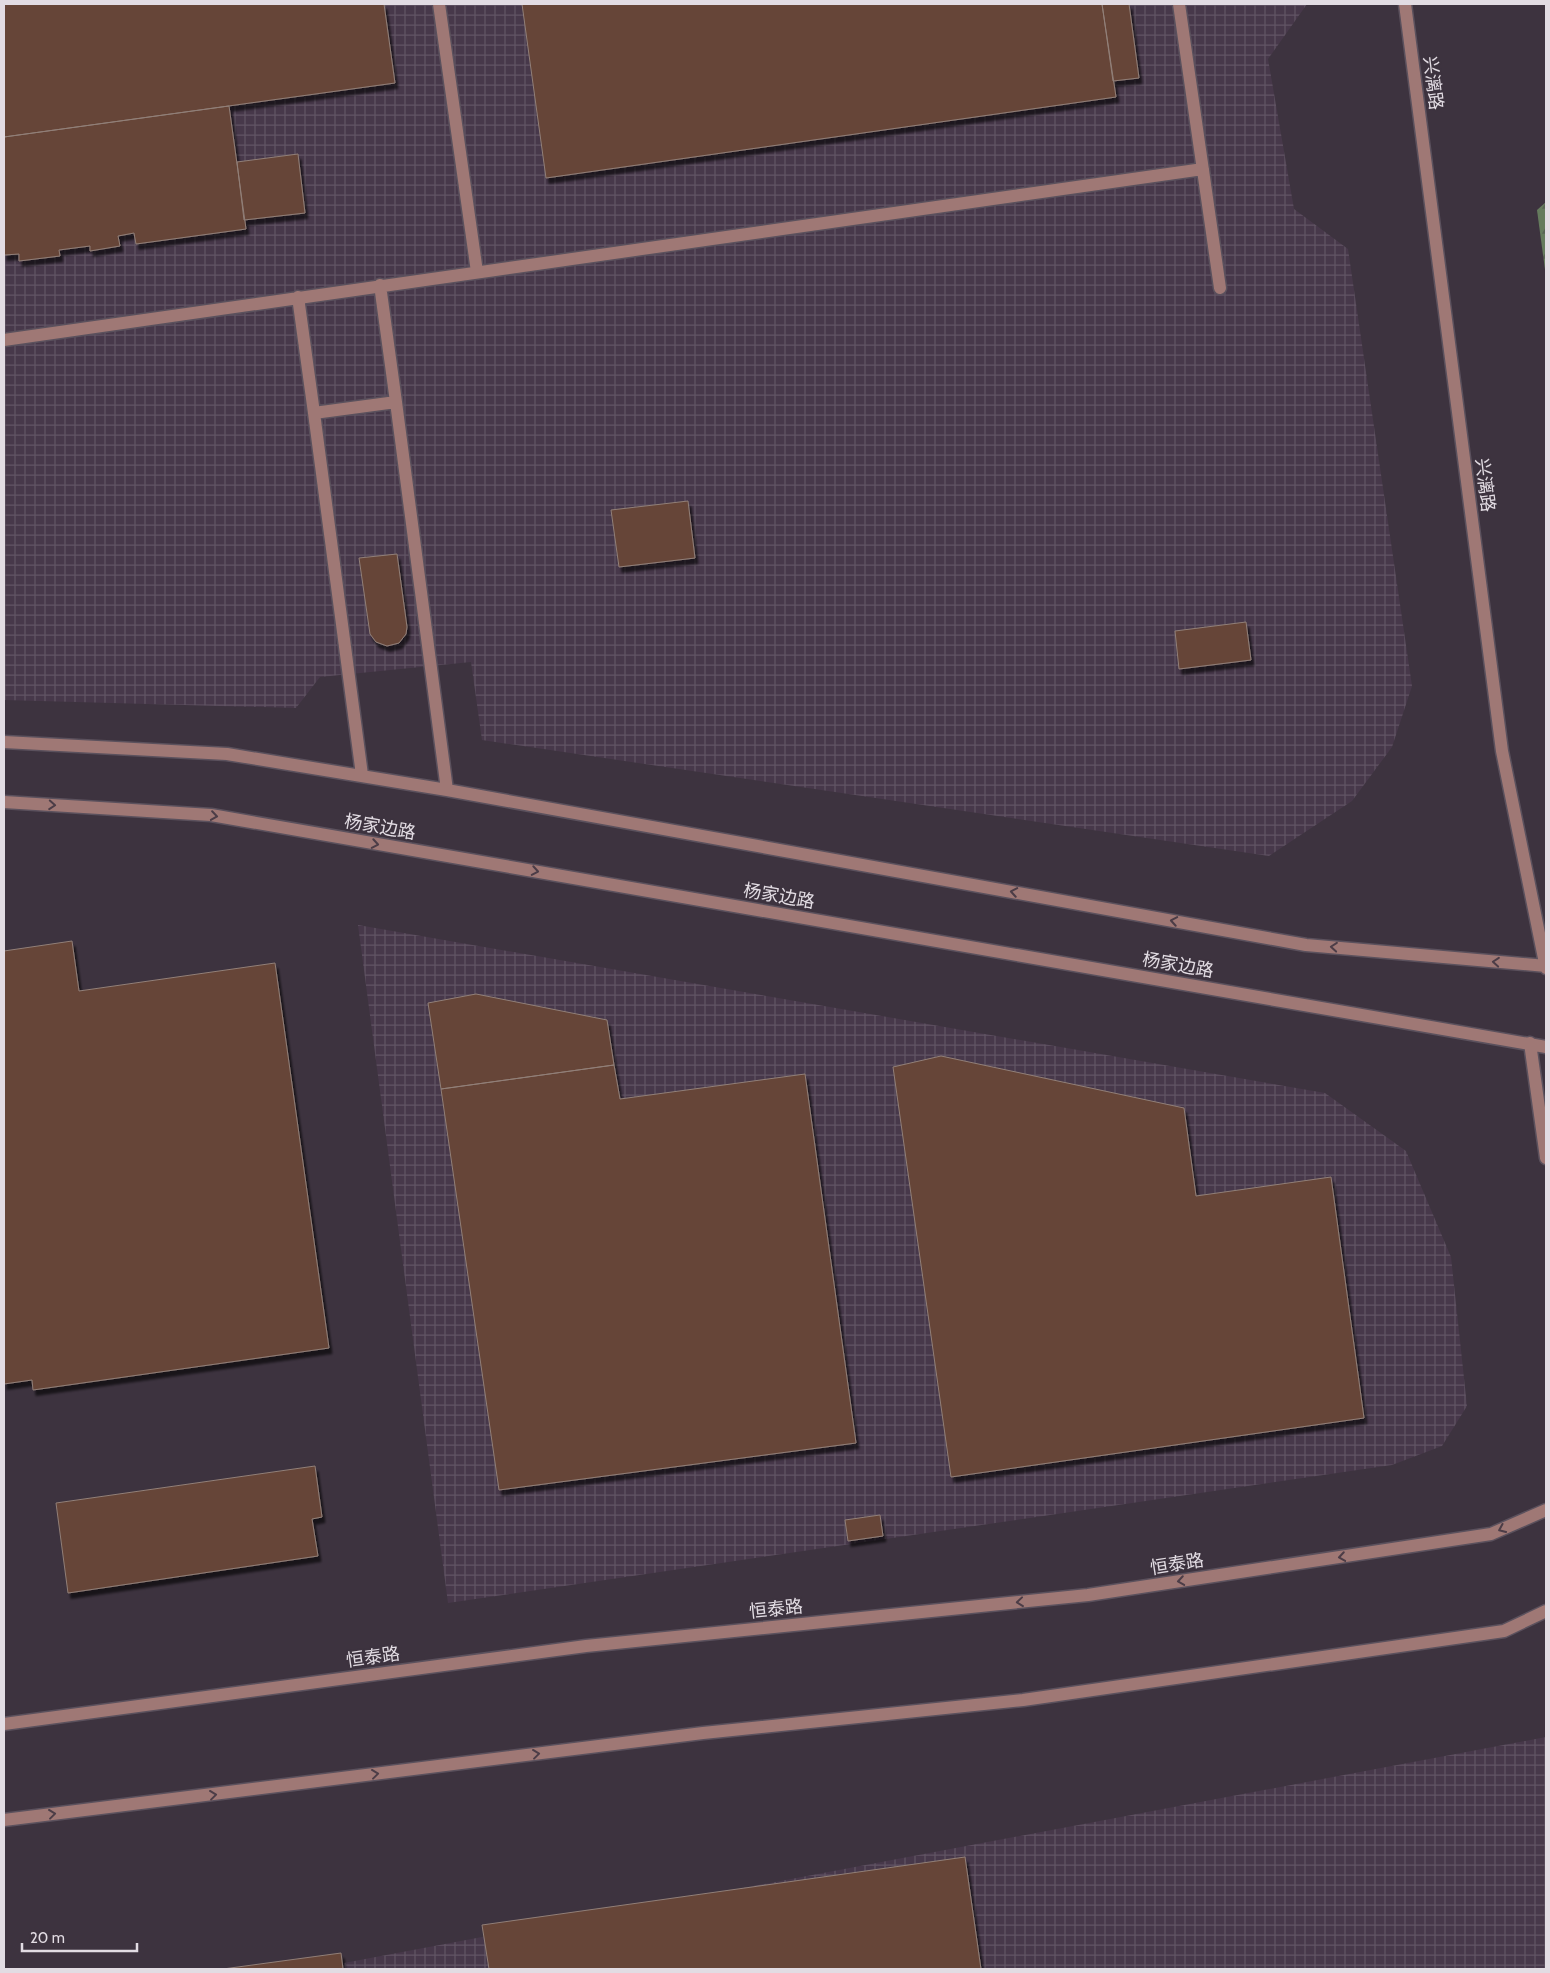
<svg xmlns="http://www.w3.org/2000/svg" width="1550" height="1973" font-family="Cabin,'Noto Sans SC',sans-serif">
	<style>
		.industrial { fill: url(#industrial-grid) }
		.forest { fill: url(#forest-firs) }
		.building { fill: #664537; stroke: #917f78; filter: url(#shadow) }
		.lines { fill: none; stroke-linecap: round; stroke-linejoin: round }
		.minor-casing { stroke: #5b515d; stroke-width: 15 }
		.minor { stroke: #9f7875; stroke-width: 12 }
		.oneway { stroke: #4c3d47 }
		.labels { text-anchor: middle; stroke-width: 4; stroke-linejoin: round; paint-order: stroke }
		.street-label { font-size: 18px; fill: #e2dce3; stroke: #3d333f }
	</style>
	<defs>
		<pattern id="industrial-grid" width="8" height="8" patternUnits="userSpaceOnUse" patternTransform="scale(1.25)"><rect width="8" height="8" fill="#47384a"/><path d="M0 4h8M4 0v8" fill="none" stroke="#615464"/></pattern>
		<pattern id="forest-firs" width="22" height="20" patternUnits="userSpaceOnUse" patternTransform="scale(1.25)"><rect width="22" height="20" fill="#657b5d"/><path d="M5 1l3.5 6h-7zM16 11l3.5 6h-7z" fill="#586453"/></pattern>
		<filter id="shadow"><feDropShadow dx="3" dy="5.5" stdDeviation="1" flood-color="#0009"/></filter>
	</defs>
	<rect width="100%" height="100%" fill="#3d333f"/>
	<path class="industrial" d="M 4,4 L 1307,4 L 1268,59 L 1294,209 L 1348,249 L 1412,686 L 1392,747 L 1352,801 L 1269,856 L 482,740 L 471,662 L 320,677 L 296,708 L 4,700 Z
		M 358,925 L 1325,1093 L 1406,1151 L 1451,1257 L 1467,1406 L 1442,1446 L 1392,1465 L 448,1603 Z
		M 1546,1737 L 1546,1969 L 312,1969 Z"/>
	<path class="forest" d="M 1546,202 L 1546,277 L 1537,210 Z"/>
	<path class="building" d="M 4,4 L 384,4 L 395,83 L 4,137 Z
		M 522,4 L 1102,4 L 1116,97 L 546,178 Z
		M 1102,4 L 1129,4 L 1139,78 L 1113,81 Z
		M 229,106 L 246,229 L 136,244 L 134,233 L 118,236 L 120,246 L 90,251 L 90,246 L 59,250 L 60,256 L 19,261 L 19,254 L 4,255 L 4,137 Z
		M 298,154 L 305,213 L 244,220 L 237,162 Z
		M 688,501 L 695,558 L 619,567 L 611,510 Z
		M 397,554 L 407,627 L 406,634 L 399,643 L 387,646 L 376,642 L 370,634 L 359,558 Z
		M 1246,622 L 1251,660 L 1179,669 L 1175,631 Z
		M 72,941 L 79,991 L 275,963 L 329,1348 L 33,1390 L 32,1380 L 4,1384 L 4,951 Z
		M 476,994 L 607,1020 L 614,1065 L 441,1089 L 428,1003 Z
		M 941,1056 L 1184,1108 L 1196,1196 L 1331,1177 L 1364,1418 L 951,1477 L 893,1067 Z
		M 614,1065 L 620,1099 L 805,1074 L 856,1443 L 499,1490 L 441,1089 Z
		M 315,1466 L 322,1517 L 312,1519 L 318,1556 L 68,1593 L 56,1503 Z
		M 880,1515 L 883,1536 L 848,1541 L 845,1520 Z
		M 965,1857 L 981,1969 L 489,1969 L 482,1925 Z
		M 341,1953 L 343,1969 L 223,1969 Z"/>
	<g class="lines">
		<defs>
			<path id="minor" d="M 439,4 L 477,272
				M 1179,4 L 1220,288
				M 1405,4 L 1502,751 L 1546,968
				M 380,285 L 396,402
				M 298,297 L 314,413
				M 4,340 L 1203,169
				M 4,742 L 227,754 L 447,790 L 1306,945 L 1546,966
				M 362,775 L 314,413 L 396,402 L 447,790
				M 4,802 L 211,815 L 1546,1047
				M 1530,1043 L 1546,1158
				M 4,1724 L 586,1646 L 1088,1595 L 1491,1534 L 1546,1510
				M 4,1820 L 703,1733 L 1023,1700 L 1504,1631 L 1546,1611"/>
		</defs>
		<use href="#minor" class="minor-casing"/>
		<use href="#minor" class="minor"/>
	</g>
	<defs><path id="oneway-chevron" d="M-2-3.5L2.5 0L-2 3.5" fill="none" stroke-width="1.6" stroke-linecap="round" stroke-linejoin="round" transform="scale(1.25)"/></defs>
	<g class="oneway">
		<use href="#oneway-chevron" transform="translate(52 805) rotate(4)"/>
		<use href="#oneway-chevron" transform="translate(214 816) rotate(8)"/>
		<use href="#oneway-chevron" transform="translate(375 844) rotate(10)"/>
		<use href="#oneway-chevron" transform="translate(535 871) rotate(10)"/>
		<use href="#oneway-chevron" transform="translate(1014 892) rotate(-170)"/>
		<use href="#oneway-chevron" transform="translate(1174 921) rotate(-170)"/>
		<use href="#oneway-chevron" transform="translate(1334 947) rotate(-175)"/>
		<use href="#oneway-chevron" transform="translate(1496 962) rotate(-175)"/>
		<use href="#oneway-chevron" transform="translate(1502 1529) rotate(156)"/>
		<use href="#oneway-chevron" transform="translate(1342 1557) rotate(171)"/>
		<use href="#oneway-chevron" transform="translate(1181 1581) rotate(171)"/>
		<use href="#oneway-chevron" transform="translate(1020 1602) rotate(174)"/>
		<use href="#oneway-chevron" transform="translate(536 1754) rotate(-7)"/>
		<use href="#oneway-chevron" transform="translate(375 1774) rotate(-7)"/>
		<use href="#oneway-chevron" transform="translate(213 1795) rotate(-7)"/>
		<use href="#oneway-chevron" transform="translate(52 1814) rotate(-7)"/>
	</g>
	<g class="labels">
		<g class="street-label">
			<text transform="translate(1433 83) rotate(83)" y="6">兴漓路</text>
			<text transform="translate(1485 485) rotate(83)" y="6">兴漓路</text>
			<text transform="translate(380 827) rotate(10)" y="6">杨家边路</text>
			<text transform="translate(779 896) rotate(10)" y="6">杨家边路</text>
			<text transform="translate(1178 965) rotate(10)" y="6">杨家边路</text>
			<text transform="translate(1177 1564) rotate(-9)" y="6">恒泰路</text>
			<text transform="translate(776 1609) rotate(-6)" y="6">恒泰路</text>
			<text transform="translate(373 1657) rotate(-8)" y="6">恒泰路</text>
		</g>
	</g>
	<rect width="1550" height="1973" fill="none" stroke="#e2dce3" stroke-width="10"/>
	<path d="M22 1943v8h115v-8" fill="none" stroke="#e2dce3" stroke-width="2.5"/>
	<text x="30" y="1943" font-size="15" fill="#e2dce3" stroke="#3d333f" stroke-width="4" paint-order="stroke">20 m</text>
</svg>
